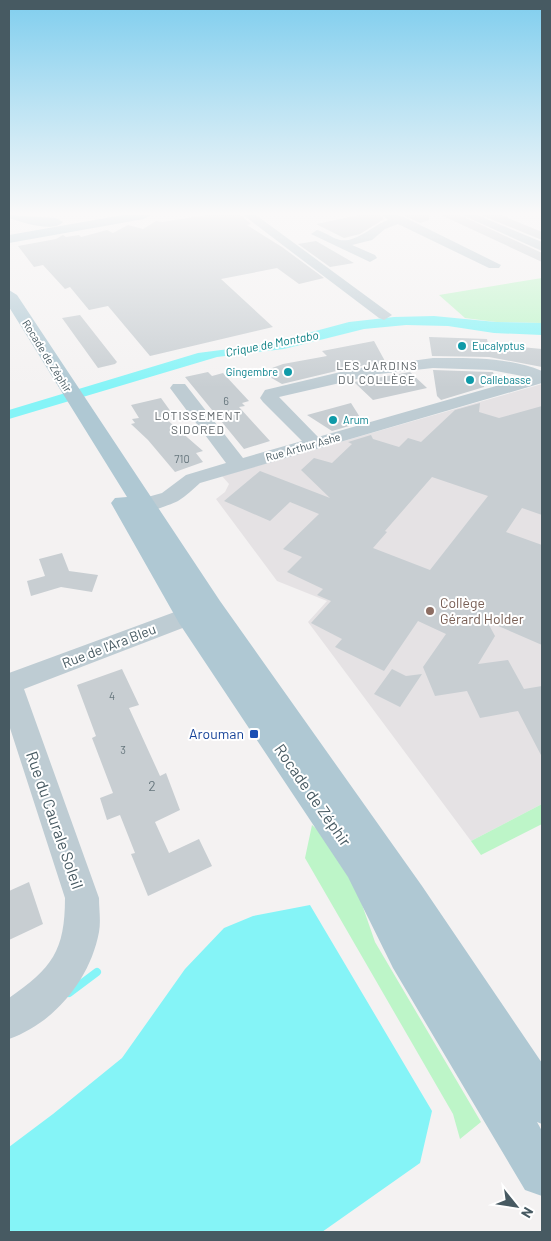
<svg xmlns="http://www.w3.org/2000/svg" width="551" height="1241" font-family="Barlow,sans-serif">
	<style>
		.education { fill: #e5e2e4 }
		.green { fill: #bdf5c8 }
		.water { fill: #85f4f7 }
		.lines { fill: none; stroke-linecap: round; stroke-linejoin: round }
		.stream { stroke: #85f4f7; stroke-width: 8 }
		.building { fill: #c8ced2; fill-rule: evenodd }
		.minor { fill: #beccd3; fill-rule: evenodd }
		.major { fill: #afc8d3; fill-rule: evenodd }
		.culture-dot { fill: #0f9aa8; stroke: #fff; stroke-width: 2 }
		.education-dot { fill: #8d6e63; stroke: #fff; stroke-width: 2 }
		.transit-dot { fill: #1a4fb4; stroke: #fff; stroke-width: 2 }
		.labels { text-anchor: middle; stroke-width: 4; stroke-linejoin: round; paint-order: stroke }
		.far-culture-label { font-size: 11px; fill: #0d838f; stroke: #fff; text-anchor: start }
		.far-street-label { font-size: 11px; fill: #475a62; stroke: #fff }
		.number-label { font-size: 11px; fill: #67777e }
		.far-water-label { font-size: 12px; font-style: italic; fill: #067d80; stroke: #fff }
		.far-neighbourhood-label { font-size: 12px; letter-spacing: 1px; fill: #5d6468; stroke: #fff }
		.education-label { font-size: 14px; fill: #785e54; stroke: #fff; text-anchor: start }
		.street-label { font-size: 14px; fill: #475a62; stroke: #fff }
		.transit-label { font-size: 14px; fill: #164399; stroke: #fff; text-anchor: end }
		.near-number-label { font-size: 14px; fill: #67777e }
		.near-street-label { font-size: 16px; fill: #475a62; stroke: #fff }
	</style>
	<rect width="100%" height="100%" fill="#f4f2f2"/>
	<path class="education" d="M 542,384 L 542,804 L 471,841 L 308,622 L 327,601 L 277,581 L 216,499 L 225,492 L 229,484 L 222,476 Z"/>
	<path class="green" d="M 542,278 L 542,323 L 496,322 L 465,318 L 439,295 Z
		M 542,804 L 542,824 L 481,855 L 471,841 Z
		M 312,825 L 321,833 L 357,890 L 375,942 L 481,1122 L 460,1139 L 453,1114 L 305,858 Z"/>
	<path class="water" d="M 434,316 L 496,322 L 542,323 L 542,335 L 494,333 L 448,326 L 406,325 L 364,329 L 284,349 L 217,357 L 9,419 L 9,410 L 198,353 L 267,344 L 349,322 L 394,317 Z
		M 310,905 L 432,1111 L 420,1163 L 322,1232 L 9,1232 L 9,1147 L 53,1114 L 122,1058 L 185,969 L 224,928 L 253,916 Z"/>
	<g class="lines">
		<path class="stream" d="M 69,993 L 97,972"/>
	</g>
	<path class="building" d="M 206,215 L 241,215 L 251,224 L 247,225 L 282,247 L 324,278 L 299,284 L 277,268 L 221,279 L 273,327 L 150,356 L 108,306 L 89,310 L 70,287 L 65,289 L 43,265 L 34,267 L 18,246 L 56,239 L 63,235 L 66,237 L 79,235 L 81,237 L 107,230 L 113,233 L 128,225 L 143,229 L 156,221 L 162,222 Z
		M 359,215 L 380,215 L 384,219 L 360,234 L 344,238 L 316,224 Z
		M 403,215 L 429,215 L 429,220 L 420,223 Z
		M 441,215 L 460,215 L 542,253 L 542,262 Z
		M 481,215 L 501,215 L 542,232 L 542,240 Z
		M 316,241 L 354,263 L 330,267 L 298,244 Z
		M 80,315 L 117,362 L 115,364 L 98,368 L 62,318 Z
		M 429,337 L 487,339 L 488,344 L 542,349 L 542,367 L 489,357 L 432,356 Z
		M 374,341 L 386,363 L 353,367 L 282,384 L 261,372 L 283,364 L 327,356 L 322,351 Z
		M 433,370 L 491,372 L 493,372 L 496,381 L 485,381 L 484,387 L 441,400 L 437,396 Z
		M 208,372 L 212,376 L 223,373 L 249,401 L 242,403 L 245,406 L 239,407 L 270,441 L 244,449 L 185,377 Z
		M 410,372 L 427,388 L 373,400 L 354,382 Z
		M 161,398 L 174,416 L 165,418 L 203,451 L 196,453 L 203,462 L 175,472 L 148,440 L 131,424 L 135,423 L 132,419 L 139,418 L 131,405 Z
		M 351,403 L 363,422 L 332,431 L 307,415 Z
		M 480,403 L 479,412 L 499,418 L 542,406 L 542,515 L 522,508 L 506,532 L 542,545 L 542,645 L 496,625 L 483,614 L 495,636 L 478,664 L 508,660 L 524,689 L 542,686 L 542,757 L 518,711 L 480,718 L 467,691 L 435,696 L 423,667 L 446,634 L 418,621 L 384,671 L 335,647 L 342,639 L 311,623 L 331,601 L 317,595 L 323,589 L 287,572 L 302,557 L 283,549 L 319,514 L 290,502 L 270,521 L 224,501 L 260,471 L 330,498 L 301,470 L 314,458 L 332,463 L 352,444 L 348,442 L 371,435 L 373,439 L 399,447 L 408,438 L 421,442 L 455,410 ZM 432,477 L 488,496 L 430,570 L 373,548 L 387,532 L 385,531 Z
		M 62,553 L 69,571 L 98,575 L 92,592 L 61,587 L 31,596 L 27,581 L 45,576 L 39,559 Z
		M 122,669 L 139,705 L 129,708 L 160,776 L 166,773 L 180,810 L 155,822 L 169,853 L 199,839 L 212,866 L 148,896 L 131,854 L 135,853 L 120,815 L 107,820 L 100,798 L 113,793 L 92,738 L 96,736 L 77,685 Z
		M 392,669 L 406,676 L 422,674 L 400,707 L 374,694 Z
		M 29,882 L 43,924 L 9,940 L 9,891 Z"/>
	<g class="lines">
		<path class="minor" d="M 243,215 L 256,215 L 392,315 L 384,320 L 379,318 Z
			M 382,215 L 397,215 L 404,217 L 501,265 L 499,268 L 489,268 L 398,224 L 385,229 L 372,240 L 352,245 L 375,255 L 377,258 L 370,262 L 311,234 L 317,230 C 325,232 332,238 340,240 C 357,243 373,225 388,220 Z
			M 462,215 L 477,215 L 542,242 L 542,251 Z
			M 433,358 C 469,358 509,357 542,371 L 542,383 L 200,483 C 193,489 186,496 178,501 C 166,507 132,518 119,515 L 116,510 L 119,505 L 162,493 L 186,475 L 226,463 L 170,388 L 173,384 L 185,384 L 243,458 L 302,441 L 263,402 L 260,398 L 265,390 L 353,369 ZM 433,368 L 491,370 L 527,377 L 318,437 L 279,397 L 379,374 Z
			M 210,599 L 219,602 L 222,608 L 219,614 L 24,689 L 99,898 C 99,909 101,921 99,932 C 90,980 54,1023 9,1039 L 9,998 C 52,968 65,951 65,898 L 9,725 L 9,673 Z"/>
		<path class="major" d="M 9,215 L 56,218 L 63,222 C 53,233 21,222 9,218 Z
			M 123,215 L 151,215 L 144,219 L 9,243 L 9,235 Z
			M 9,290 L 17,295 L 220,601 L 422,886 L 542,1063 L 542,1124 L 537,1122 L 542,1131 L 542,1196 L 525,1190 L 393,968 L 348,877 L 179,623 L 111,503 L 115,498 L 127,497 L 9,307 Z"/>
	</g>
	<linearGradient id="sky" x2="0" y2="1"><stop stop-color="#80ceee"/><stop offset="0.55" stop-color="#faf9f9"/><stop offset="1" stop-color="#faf9f9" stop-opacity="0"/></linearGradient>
	<rect width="551" height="388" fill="url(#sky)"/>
	<g class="culture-dot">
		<circle cx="462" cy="346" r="5"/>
		<circle cx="288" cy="372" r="5"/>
		<circle cx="470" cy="380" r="5"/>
		<circle cx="333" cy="420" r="5"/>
	</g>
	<circle class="education-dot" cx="430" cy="611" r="5"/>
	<rect class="transit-dot" x="249" y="729" width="10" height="10" rx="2.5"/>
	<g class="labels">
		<g class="far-culture-label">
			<text x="472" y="350">Eucalyptus</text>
			<text x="278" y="376" text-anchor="end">Gingembre</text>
			<text x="480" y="384">Callebasse</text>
			<text x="343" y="424">Arum</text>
		</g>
		<g class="far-street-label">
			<text transform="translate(47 356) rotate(58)" y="4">Rocade de Zéphir</text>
			<text transform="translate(303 447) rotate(-16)" y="4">Rue Arthur Ashe</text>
		</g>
		<g class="number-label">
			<text x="226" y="405">6</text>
			<text x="182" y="463">710</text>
			<text x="112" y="700">4</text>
			<text x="123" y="754">3</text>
		</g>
		<g class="far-water-label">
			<text transform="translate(272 344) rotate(-11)" y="4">Crique de Montabo</text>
		</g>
		<g class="far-neighbourhood-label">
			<text x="377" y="370">LES JARDINS<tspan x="377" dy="14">DU COLLÈGE</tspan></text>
			<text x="198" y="420">LOTISSEMENT<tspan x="198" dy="14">SIDORED</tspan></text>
		</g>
		<g class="education-label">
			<text x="440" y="608">Collège<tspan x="440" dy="16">Gérard Holder</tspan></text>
		</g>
		<g class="street-label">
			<text transform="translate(109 646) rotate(-21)" y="5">Rue de l'Ara Bleu</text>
		</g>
		<g class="transit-label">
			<text x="244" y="739">Arouman</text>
		</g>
		<g class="near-number-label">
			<text x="152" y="791">2</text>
		</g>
		<g class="near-street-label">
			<text transform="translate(313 795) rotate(55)" y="6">Rocade de Zéphir</text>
			<text transform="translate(55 820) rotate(71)" y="6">Rue du Caurale Soleil</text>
		</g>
	</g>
	<rect width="551" height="1241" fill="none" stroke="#475a62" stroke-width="20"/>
	<g transform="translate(516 1206) rotate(120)" stroke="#ffffff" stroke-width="4" paint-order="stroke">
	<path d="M0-4L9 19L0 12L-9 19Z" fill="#475a62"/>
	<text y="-8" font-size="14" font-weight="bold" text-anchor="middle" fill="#475a62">N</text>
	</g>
</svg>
